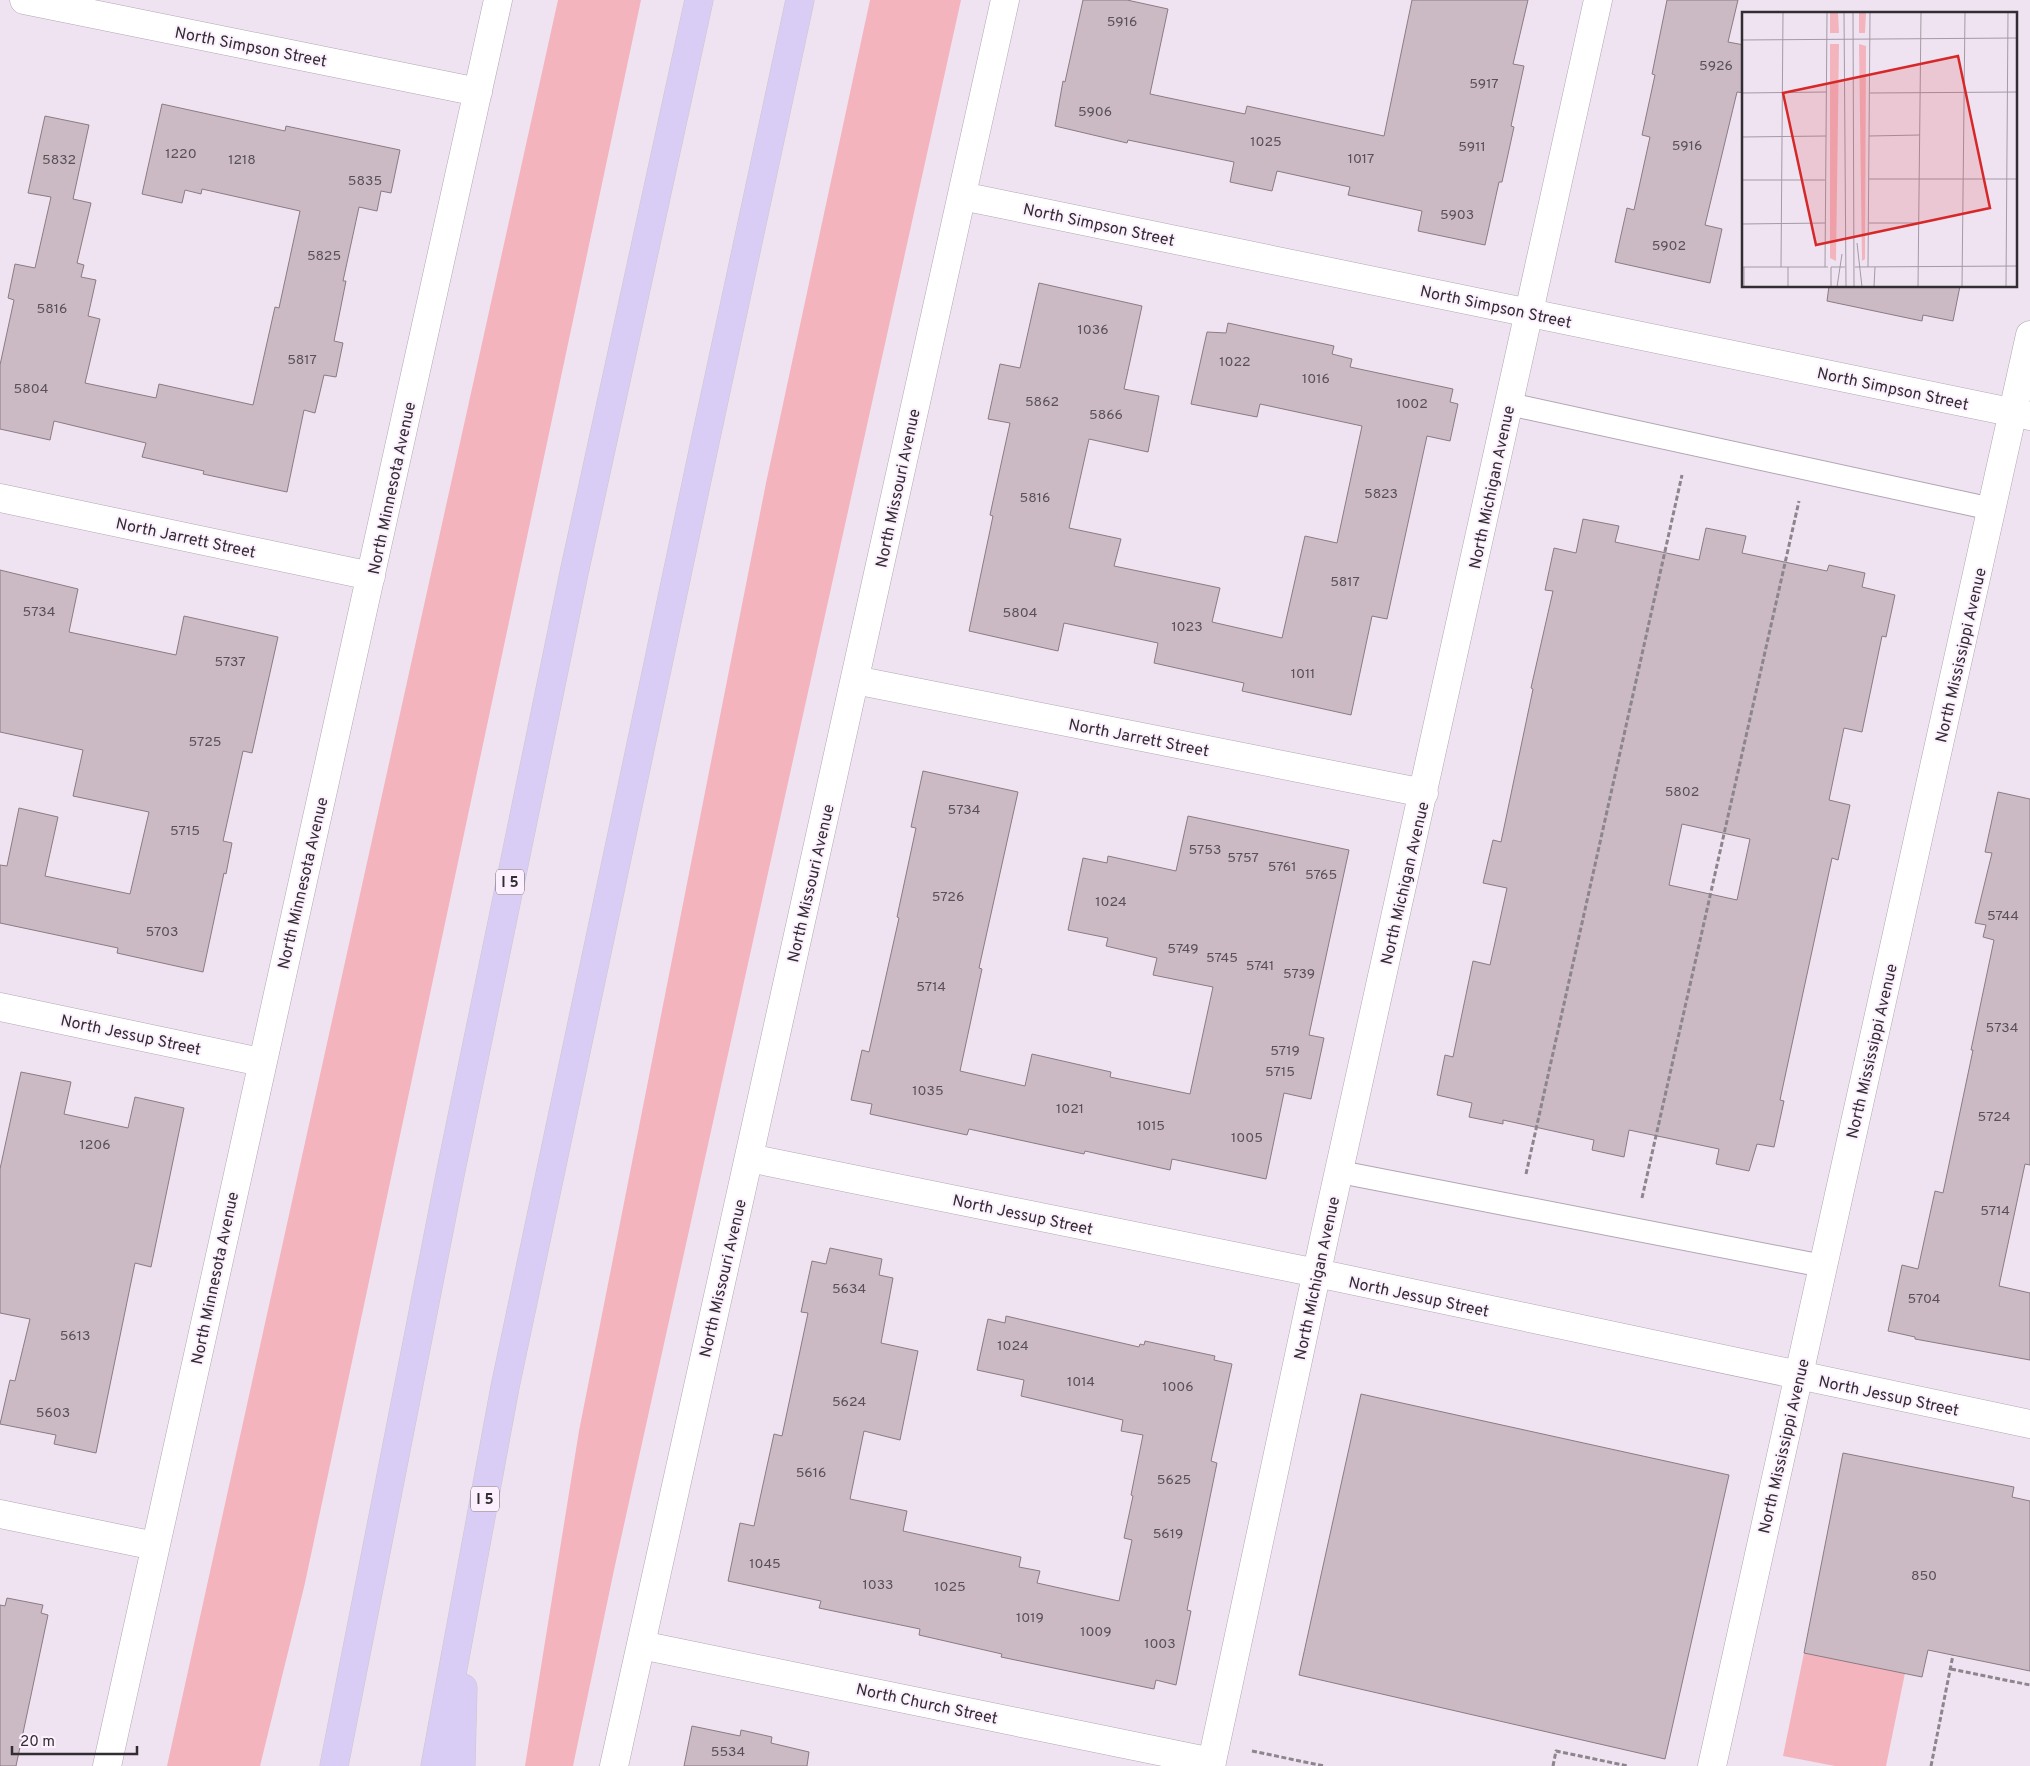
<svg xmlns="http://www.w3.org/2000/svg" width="2030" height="1766" font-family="Overpass,sans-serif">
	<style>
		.green { fill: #f3b4be }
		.building { fill: #cbbac3; stroke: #8b7b83; fill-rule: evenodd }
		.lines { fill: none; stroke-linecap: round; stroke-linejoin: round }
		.lane-casing { stroke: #b1a6b3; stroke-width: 24 }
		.street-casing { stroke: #b1a6b3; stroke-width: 29 }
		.highway-casing { stroke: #cac8ca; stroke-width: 29 }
		.path { stroke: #8d858e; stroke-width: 3; stroke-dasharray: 5 2.5; stroke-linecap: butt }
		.lane { stroke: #fff; stroke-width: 22 }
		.street { stroke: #fff; stroke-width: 28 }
		.highway { stroke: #d9cdf5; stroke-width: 28 }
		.labels { text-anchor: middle; stroke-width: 4; stroke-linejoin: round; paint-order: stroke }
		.number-label { font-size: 14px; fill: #585056 }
		.shield { fill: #fcf0fe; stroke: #6f686f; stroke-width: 1 }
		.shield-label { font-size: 15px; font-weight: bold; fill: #322d32 }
		.street-label { font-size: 16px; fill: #322d32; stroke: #fcf0fe }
		.inset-road { fill: none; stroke: #a39aa5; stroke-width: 1 }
		.view { fill: #d62828; fill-opacity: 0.15; stroke: #d62828; stroke-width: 2.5 }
		.inset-edge { fill: none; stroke: #322d32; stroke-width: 2.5 }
	</style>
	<rect width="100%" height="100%" fill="#efe3f1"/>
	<path class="green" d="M 558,0 L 641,0 L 305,1583 L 260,1766 L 167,1766 Z
		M 870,0 L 961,0 L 614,1570 L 573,1766 L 525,1766 L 579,1431 L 766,483 Z
		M 1804,1653 L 1905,1673 L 1886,1766 L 1835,1766 L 1783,1756 Z"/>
	<path class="building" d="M 1083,0 L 1127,0 L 1168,9 L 1150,94 L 1245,114 L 1247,106 L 1384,136 L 1412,0 L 1528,0 L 1513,64 L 1524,66 L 1511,126 L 1514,127 L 1502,182 L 1499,182 L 1485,245 L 1418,231 L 1422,211 L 1348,195 L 1350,187 L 1277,171 L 1272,191 L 1230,182 L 1234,162 L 1128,140 L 1127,143 L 1055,126 L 1063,81 L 1065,82 Z
		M 1667,0 L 1738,0 L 1728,42 L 1744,45 L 1744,93 L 1737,92 L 1705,225 L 1722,229 L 1710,283 L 1615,262 L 1627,208 L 1634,210 L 1650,137 L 1642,135 L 1655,75 L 1652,74 Z
		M 162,104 L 285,131 L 286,126 L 400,150 L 391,193 L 381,191 L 377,211 L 359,207 L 343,281 L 346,281 L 334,341 L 343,343 L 336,377 L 324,375 L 315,413 L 304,410 L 287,492 L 203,474 L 204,471 L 142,457 L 146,443 L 54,421 L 50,440 L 0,429 L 0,365 L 14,300 L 8,298 L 15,264 L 35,268 L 51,197 L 28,193 L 45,116 L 89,125 L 73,199 L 91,203 L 77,263 L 84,265 L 81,277 L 96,280 L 88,316 L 100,319 L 85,383 L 156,398 L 159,384 L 253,405 L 275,307 L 279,308 L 300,211 L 202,189 L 201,194 L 185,190 L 182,203 L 142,194 Z
		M 1039,283 L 1142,306 L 1124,389 L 1159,396 L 1148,452 L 1089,439 L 1069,528 L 1121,539 L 1114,566 L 1220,588 L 1212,622 L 1282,638 L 1305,536 L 1337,543 L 1362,426 L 1260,404 L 1257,417 L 1191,404 L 1207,332 L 1226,333 L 1228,323 L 1334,346 L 1332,354 L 1352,359 L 1350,367 L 1453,389 L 1450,402 L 1458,404 L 1450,441 L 1427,436 L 1387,619 L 1372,616 L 1351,715 L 1242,691 L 1244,683 L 1154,663 L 1158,643 L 1064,623 L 1058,651 L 969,631 L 993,516 L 990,515 L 1010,423 L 988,419 L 1000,364 L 1020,368 Z
		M 1829,286 L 1960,286 L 1953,321 L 1923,315 L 1922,321 L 1827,301 Z
		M 1583,519 L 1619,526 L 1615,542 L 1699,560 L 1706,528 L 1746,536 L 1742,553 L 1827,571 L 1829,565 L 1865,573 L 1862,587 L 1895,595 L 1886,637 L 1882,636 L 1862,732 L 1844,728 L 1829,800 L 1850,805 L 1838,860 L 1832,858 L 1780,1100 L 1784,1101 L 1774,1147 L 1757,1144 L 1749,1171 L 1716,1164 L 1719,1149 L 1629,1130 L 1624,1157 L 1592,1150 L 1594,1140 L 1503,1120 L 1503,1124 L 1469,1117 L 1472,1103 L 1437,1095 L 1445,1055 L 1453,1057 L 1473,961 L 1490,965 L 1507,888 L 1483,883 L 1493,840 L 1501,842 L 1533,689 L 1531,688 L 1553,591 L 1545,590 L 1554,548 L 1576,553 ZM 1682,824 L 1750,839 L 1737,900 L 1669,885 Z
		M 0,570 L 78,589 L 69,632 L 176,655 L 184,616 L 278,637 L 252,753 L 243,751 L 223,841 L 232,843 L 226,874 L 224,873 L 203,972 L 117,953 L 118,948 L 0,923 L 0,865 L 7,866 L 19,808 L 58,817 L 45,876 L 130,894 L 149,812 L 73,796 L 83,750 L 0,732 Z
		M 923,771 L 1018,792 L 979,968 L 982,969 L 960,1071 L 1025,1086 L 1032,1054 L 1111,1072 L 1110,1077 L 1190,1094 L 1213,987 L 1153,975 L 1157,958 L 1106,946 L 1108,938 L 1068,930 L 1083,858 L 1107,863 L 1108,856 L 1176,871 L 1188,816 L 1349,850 L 1309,1035 L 1324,1038 L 1311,1099 L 1284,1093 L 1266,1179 L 1172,1159 L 1170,1170 L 1085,1151 L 1084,1154 L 969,1129 L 967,1135 L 870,1114 L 872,1104 L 851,1100 L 862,1050 L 869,1052 L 899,918 L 897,917 L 916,828 L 911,827 Z
		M 1998,792 L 2030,799 L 2030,1165 L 2025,1164 L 1999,1286 L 2030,1293 L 2030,1360 L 1915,1339 L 1915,1337 L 1888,1331 L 1902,1265 L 1918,1269 L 1935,1191 L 1943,1193 L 1973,1050 L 1971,1050 L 1994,940 L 1983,937 L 1986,925 L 1975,923 L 1992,853 L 1985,852 Z
		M 21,1072 L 71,1082 L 64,1114 L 128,1128 L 135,1097 L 184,1108 L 151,1267 L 135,1263 L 96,1453 L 54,1444 L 56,1435 L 0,1424 L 10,1380 L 15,1381 L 30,1319 L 0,1313 L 0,1169 Z
		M 830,1248 L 882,1259 L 879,1275 L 893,1278 L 881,1343 L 918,1351 L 900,1440 L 864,1431 L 850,1499 L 907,1511 L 903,1531 L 1021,1557 L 1019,1567 L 1040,1571 L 1037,1583 L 1119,1601 L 1132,1540 L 1124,1538 L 1133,1496 L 1131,1495 L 1143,1435 L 1121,1431 L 1123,1420 L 1021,1396 L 1024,1380 L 977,1370 L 988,1319 L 1005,1323 L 1006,1316 L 1139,1347 L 1140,1344 L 1144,1345 L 1145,1341 L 1215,1356 L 1214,1360 L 1232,1364 L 1211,1461 L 1217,1463 L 1187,1610 L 1191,1611 L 1176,1685 L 1156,1680 L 1154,1689 L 1001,1657 L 1002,1654 L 919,1635 L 920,1629 L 819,1608 L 821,1601 L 728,1581 L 740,1523 L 754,1526 L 774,1434 L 782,1436 L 808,1313 L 801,1312 L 812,1261 L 826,1264 Z
		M 1361,1394 L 1729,1475 L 1665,1759 L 1299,1675 Z
		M 1843,1453 L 2014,1487 L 2012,1497 L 2030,1501 L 2030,1671 L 1928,1650 L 1922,1677 L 1804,1653 Z
		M 7,1598 L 43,1605 L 41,1613 L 48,1615 L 16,1766 L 0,1766 L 0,1605 L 5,1606 Z
		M 692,1726 L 740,1736 L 741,1730 L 772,1737 L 771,1743 L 809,1752 L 807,1766 L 684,1766 Z"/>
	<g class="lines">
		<defs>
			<path id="lane" d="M 1509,404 L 1992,509
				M 1340,1172 L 1823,1266"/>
			<path id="street" d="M 24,0 L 478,92
				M 962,196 L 2030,416
				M 0,498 L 371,576
				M 855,680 L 1424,793
				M 0,1007 L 261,1062
				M 749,1158 L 1317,1273 L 2030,1424
				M 0,1514 L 155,1546
				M 641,1645 L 1212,1762
				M 107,1766 L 498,0
				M 614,1766 L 1005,0
				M 1211,1766 L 1325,1234 L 1598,0
				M 1712,1766 L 2030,335"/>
			<path id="highway" d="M 334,1766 L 449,1180 L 574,573 L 699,0
				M 435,1766 L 505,1387 L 705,442 L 800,0
				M 461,1766 L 463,1688"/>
		</defs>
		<use href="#lane" class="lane-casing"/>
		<use href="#street" class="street-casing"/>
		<use href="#highway" class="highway-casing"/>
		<path class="path" d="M 1526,1174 L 1682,475
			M 1642,1198 L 1799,501
			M 1951,1669 L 2030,1685
			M 1252,1751 L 1324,1766
			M 1553,1766 L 1556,1751 L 1628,1766
			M 1931,1766 L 1953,1655"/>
		<use href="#lane" class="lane"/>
		<use href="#street" class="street"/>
		<use href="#highway" class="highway"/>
	</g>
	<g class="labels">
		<g class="number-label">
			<text x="1122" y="26">5916</text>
			<text x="1716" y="70">5926</text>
			<text x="1484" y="88">5917</text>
			<text x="1095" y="116">5906</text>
			<text x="1266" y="146">1025</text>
			<text x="1687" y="150">5916</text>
			<text x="1472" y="151">5911</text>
			<text x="181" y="158">1220</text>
			<text x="1361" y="163">1017</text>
			<text x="59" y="164">5832</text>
			<text x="242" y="164">1218</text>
			<text x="365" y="185">5835</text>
			<text x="1457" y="219">5903</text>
			<text x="1669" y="250">5902</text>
			<text x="324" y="260">5825</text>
			<text x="52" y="313">5816</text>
			<text x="1093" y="334">1036</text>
			<text x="302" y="364">5817</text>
			<text x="1235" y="366">1022</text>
			<text x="1316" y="383">1016</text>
			<text x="31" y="393">5804</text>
			<text x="1042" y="406">5862</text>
			<text x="1412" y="408">1002</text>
			<text x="1106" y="419">5866</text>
			<text x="1381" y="498">5823</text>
			<text x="1035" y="502">5816</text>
			<text x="1345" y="586">5817</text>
			<text x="39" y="616">5734</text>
			<text x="1020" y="617">5804</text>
			<text x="1187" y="631">1023</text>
			<text x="230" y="666">5737</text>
			<text x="1303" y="678">1011</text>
			<text x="205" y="746">5725</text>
			<text x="1682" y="796">5802</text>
			<text x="964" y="814">5734</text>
			<text x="185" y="835">5715</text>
			<text x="1205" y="854">5753</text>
			<text x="1243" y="862">5757</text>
			<text x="1282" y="871">5761</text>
			<text x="1321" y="879">5765</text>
			<text x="948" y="901">5726</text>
			<text x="1111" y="906">1024</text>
			<text x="2003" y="920">5744</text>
			<text x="162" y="936">5703</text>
			<text x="1183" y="953">5749</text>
			<text x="1222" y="962">5745</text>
			<text x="1260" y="970">5741</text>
			<text x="1299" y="978">5739</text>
			<text x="931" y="991">5714</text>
			<text x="2002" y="1032">5734</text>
			<text x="1285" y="1055">5719</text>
			<text x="1280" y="1076">5715</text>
			<text x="928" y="1095">1035</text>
			<text x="1070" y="1113">1021</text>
			<text x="1994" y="1121">5724</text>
			<text x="1151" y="1130">1015</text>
			<text x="1247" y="1142">1005</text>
			<text x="95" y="1149">1206</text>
			<text x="1995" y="1215">5714</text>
			<text x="849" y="1293">5634</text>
			<text x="1924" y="1303">5704</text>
			<text x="75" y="1340">5613</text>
			<text x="1013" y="1350">1024</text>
			<text x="1081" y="1386">1014</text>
			<text x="1178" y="1391">1006</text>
			<text x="849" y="1406">5624</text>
			<text x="53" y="1417">5603</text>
			<text x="811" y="1477">5616</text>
			<text x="1174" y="1484">5625</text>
			<text x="1168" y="1538">5619</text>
			<text x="765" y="1568">1045</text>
			<text x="1924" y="1580">850</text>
			<text x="878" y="1589">1033</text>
			<text x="950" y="1591">1025</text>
			<text x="1030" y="1622">1019</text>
			<text x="1096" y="1636">1009</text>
			<text x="1160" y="1648">1003</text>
			<text x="728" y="1756">5534</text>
		</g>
		<g class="shield">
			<rect x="496" y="869.5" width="28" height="25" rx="4"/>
			<rect x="471" y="1486.5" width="28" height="25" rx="4"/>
		</g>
		<g class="shield-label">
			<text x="510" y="887">I 5</text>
			<text x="485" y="1504">I 5</text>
		</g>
		<g class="street-label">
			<text transform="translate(251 46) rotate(11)" y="6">North Simpson Street</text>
			<text transform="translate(1099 224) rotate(12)" y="6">North Simpson Street</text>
			<text transform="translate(1496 306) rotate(12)" y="6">North Simpson Street</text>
			<text transform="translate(1893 388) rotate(12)" y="6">North Simpson Street</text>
			<text transform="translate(1491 487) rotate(-78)" y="6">North Michigan Avenue</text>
			<text transform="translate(391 488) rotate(-78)" y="6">North Minnesota Avenue</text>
			<text transform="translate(897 488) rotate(-78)" y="6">North Missouri Avenue</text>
			<text transform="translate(186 537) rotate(12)" y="6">North Jarrett Street</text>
			<text transform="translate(1960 655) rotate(-77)" y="6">North Mississippi Avenue</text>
			<text transform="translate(1139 737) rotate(11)" y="6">North Jarrett Street</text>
			<text transform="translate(302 883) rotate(-77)" y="6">North Minnesota Avenue</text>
			<text transform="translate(810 883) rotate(-77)" y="6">North Missouri Avenue</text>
			<text transform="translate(1404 883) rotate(-77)" y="6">North Michigan Avenue</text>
			<text transform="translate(131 1034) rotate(12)" y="6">North Jessup Street</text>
			<text transform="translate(1871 1051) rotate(-77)" y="6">North Mississippi Avenue</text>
			<text transform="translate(1023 1214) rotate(12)" y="6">North Jessup Street</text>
			<text transform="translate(214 1278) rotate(-78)" y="6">North Minnesota Avenue</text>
			<text transform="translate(722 1278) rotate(-77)" y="6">North Missouri Avenue</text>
			<text transform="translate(1316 1278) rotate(-78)" y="6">North Michigan Avenue</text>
			<text transform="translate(1419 1296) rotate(12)" y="6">North Jessup Street</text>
			<text transform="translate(1889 1395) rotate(12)" y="6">North Jessup Street</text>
			<text transform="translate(1783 1446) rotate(-77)" y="6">North Mississippi Avenue</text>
			<text transform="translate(927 1703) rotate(12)" y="6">North Church Street</text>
		</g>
	</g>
	<g transform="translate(1742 12)">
		<rect width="275" height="275" fill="#efe3f1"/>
		<path d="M 88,0 L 96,0 L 97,21 L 88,21 ZM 117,0 L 124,0 L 123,21 L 117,21 ZM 88,32 L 97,32 L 94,249 L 88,246 ZM 117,32 L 124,34 L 123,247 L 120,249 Z" fill="#f3b4be"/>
		<path class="inset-road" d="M 102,0 L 104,275M 111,0 L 112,275M 0,28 L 275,26M 0,81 L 84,80M 128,81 L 275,80M 127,124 L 178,123M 0,125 L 84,124M 127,167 L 275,167M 0,168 L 83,168M 127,211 L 178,211M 0,212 L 83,211M 115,231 L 120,275M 0,255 L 86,255M 39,255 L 41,0M 83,255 L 85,0M 113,255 L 275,254M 126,255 L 128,0M 2,275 L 2,255M 46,275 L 46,255M 89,275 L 89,255 L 103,255M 95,275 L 100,242M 132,275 L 133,255M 176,275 L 179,0M 220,275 L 223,0M 264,275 L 266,0"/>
		<path class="view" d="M 216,44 L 248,196 L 74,233 L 41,81 Z"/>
		<rect width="275" height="275" class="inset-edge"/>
	</g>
	<path d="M12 1746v8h125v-8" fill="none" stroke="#322d32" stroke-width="2.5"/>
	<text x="20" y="1746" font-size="15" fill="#322d32" stroke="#fcf0fe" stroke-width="4" paint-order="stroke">20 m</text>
</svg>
